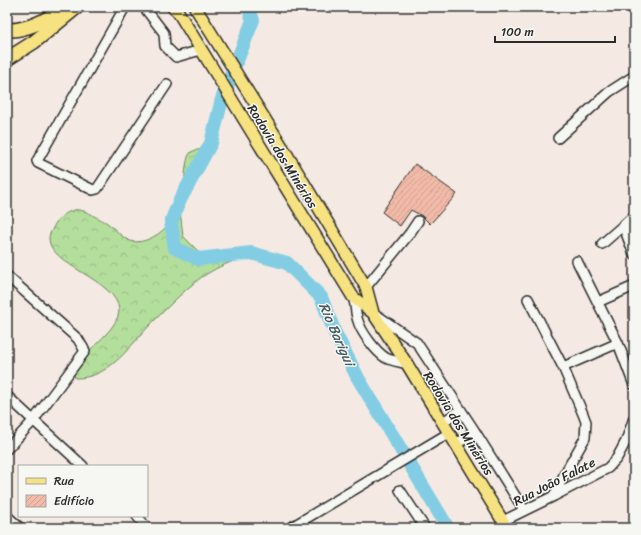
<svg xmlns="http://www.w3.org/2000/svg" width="641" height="535" font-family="Sriracha,sans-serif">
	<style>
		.forest { fill: url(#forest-crowns); stroke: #6f8463 }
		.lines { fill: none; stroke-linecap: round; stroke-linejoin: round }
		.river { stroke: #83cde4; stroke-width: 14 }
		.building { fill: url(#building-hatch); stroke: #2b2b2b }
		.minor-casing { stroke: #2b2b2b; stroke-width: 12 }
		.major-casing { stroke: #2b2b2b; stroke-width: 14 }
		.highway-casing { stroke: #2b2b2b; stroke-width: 16 }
		.minor { stroke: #f6f6f2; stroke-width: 9 }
		.major { stroke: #f7e281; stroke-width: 11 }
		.highway { stroke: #f7e281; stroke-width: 13 }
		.labels { text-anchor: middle; stroke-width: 3; stroke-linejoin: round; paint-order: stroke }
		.street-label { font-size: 13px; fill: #2b2b2b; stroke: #f6f6f2 }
		.water-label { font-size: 14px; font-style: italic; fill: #455c62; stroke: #f6f6f2 }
	</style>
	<defs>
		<pattern id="forest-crowns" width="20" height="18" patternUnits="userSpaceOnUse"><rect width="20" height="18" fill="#b3de9b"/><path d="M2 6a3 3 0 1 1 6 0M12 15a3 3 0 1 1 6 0" fill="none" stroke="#9abf86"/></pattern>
		<pattern id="building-hatch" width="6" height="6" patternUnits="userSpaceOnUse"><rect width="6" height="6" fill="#f2baa8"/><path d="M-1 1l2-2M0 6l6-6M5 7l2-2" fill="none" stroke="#d0a091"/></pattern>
	</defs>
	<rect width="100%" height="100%" fill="#f5eae3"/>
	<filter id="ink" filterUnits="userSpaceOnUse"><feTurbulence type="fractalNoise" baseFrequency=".025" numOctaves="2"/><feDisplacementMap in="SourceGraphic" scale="8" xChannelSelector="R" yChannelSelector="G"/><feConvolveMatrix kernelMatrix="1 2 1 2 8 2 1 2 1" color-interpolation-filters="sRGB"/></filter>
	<g filter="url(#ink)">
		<path class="forest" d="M 203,149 L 213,152 L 180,210 L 183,236 L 203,256 L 256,250 L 260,252 C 251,256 243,258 234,261 C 222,265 209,272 199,279 C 182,292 167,308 152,323 C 130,345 110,379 75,378 L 73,372 C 75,369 77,365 79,362 C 89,348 119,328 119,310 C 117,280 48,265 49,238 C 49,234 53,228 55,224 C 59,218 66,212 74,210 C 79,209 87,212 91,214 C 95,217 100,219 104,221 C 113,226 120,236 128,240 C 140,246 158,236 166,227 C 172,222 177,215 180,208 C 186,194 183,159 191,152 C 194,150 199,150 203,149 Z"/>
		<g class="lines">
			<path class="river" d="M 248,7 L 253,20 L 222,99 L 211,143 L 180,200 L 171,222 L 175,248 L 198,259 L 251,253 L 287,263 L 321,297 L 335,333 L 358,378 L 448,528"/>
		</g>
		<path class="building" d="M 415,164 L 457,194 L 430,224 L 422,216 L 411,210 L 400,226 L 382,212 Z"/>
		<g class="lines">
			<defs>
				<path id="minor" d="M 125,7 L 37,161 L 38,163 L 93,190 L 97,189 L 167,84
					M 144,7 L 164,33 L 165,46 L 176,57 L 201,50
					M 558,138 L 609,92 L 634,76
					M 623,225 L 634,254
					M 602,244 L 634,216
					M 577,261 L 618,343 L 634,385
					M 7,276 L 78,339 L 85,351 L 33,421 L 7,449
					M 366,287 L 410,233 L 418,221
					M 353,297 C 356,305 355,313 358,321 C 361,332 376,352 386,358 C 392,361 400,362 407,364
					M 528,299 L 563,367 L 583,414 L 586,422 L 585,438 L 564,475 L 554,496
					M 598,302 L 634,286
					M 375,314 L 417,343 L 474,430 L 524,510
					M 563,367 L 618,343
					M 7,396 L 83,466
					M 443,422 L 461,410
					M 455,443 L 466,439 L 474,430
					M 400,490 L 425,528
					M 7,516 L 20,528
					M 137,516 L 147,528
					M 503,521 L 554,496 L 608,468 L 617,458 L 626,441 L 634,418
					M 290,528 L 449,433"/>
				<path id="major" d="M 175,7 L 353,297 L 373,313
					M 195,7 L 286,153 L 366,287 L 373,313 L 407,364 L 507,528"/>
				<path id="highway" d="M 174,7 L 176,9
					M 7,30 C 24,31 51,20 62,7
					M 7,59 L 34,42 L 77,7"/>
			</defs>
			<use href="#minor" class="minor-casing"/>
			<use href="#major" class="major-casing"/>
			<use href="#highway" class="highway-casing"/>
			<use href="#minor" class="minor"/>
			<use href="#major" class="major"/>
			<use href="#highway" class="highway"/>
		</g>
	</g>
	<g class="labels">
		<g class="street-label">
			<text transform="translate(283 156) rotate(58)" y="5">Rodovia dos Minérios</text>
			<text transform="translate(459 423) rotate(58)" y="5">Rodovia dos Minérios</text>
			<text transform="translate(554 481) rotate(-27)" y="5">Rua João Falate</text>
		</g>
		<g class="water-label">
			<text transform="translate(337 334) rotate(66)" y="5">Rio Barigui</text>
		</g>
	</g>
	<rect width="641" height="535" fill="none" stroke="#f6f6f2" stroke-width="24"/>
	<rect x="12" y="12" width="617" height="511" fill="none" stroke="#2b2b2b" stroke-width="1.5" filter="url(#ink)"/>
	<rect x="18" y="465" width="130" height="52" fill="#f6f6f2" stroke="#a5a5a2"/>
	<rect x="26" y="478" width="20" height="6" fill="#f7e281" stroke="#a5a5a2"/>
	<text x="54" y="485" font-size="12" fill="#2b2b2b">Rua</text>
	<rect x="26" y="495" width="20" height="12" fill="url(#building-hatch)" stroke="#a5a5a2"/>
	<text x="54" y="505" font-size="12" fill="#2b2b2b">Edifício</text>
	<path d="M495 36v6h120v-6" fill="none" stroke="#2b2b2b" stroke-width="2"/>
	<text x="501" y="36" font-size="12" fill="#2b2b2b" stroke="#f6f6f2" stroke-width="3" paint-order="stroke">100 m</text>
</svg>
